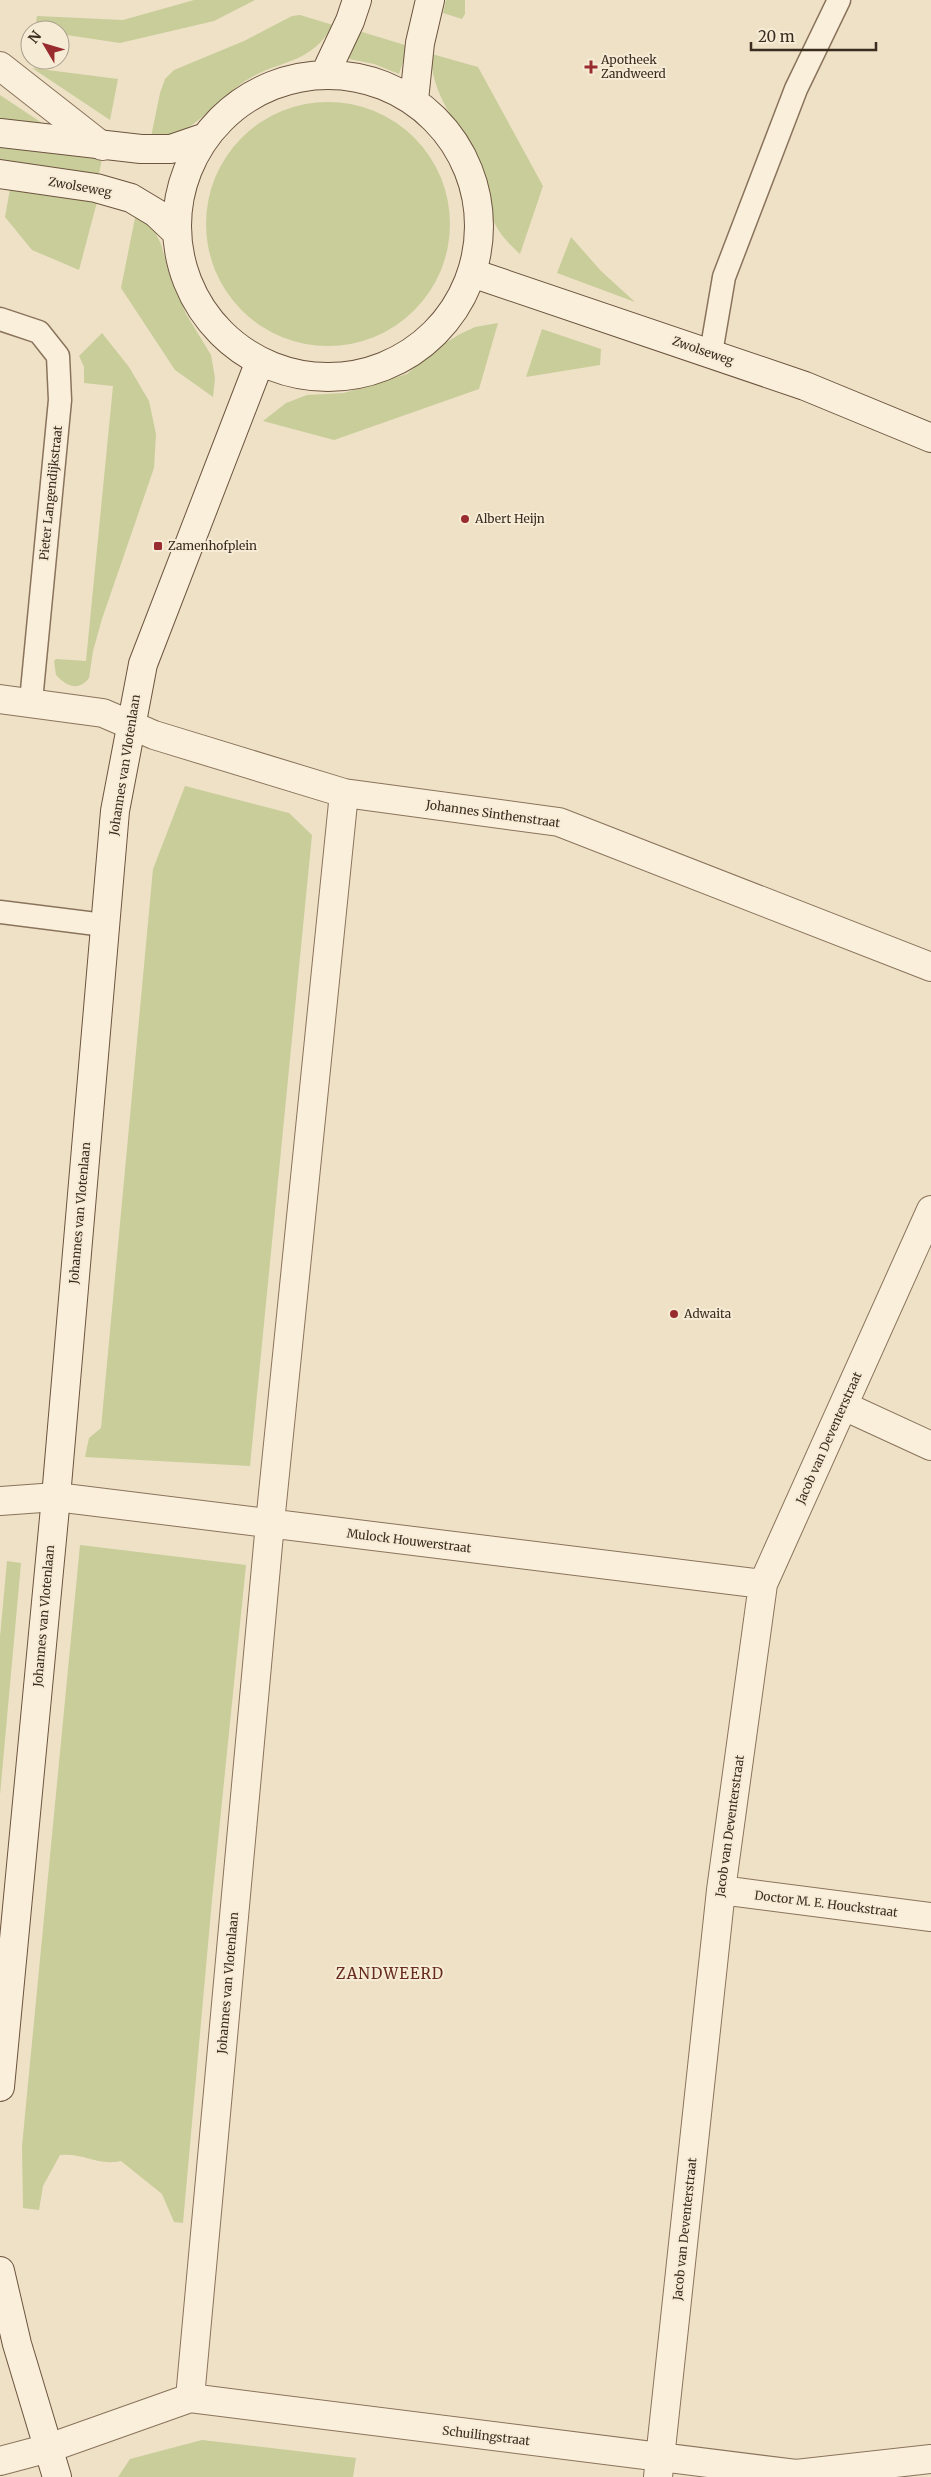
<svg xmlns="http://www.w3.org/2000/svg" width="931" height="2477" font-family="Merriweather,serif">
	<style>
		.green { fill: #c8cd9a }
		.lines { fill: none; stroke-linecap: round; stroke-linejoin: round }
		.lane-casing { stroke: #8a735c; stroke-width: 25 }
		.street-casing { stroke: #8a735c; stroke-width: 30 }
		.secondary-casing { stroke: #6c543f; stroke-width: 30 }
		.lane { stroke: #f9efda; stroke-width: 22 }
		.street { stroke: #f9efda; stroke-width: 28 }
		.secondary { stroke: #f9efda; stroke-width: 28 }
		.poi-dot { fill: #992c2f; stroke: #f6ecd6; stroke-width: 2 }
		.labels { text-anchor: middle; stroke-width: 4; stroke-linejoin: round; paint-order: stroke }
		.poi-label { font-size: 12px; fill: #3a2c1f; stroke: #f6ecd6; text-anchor: start }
		.street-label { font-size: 12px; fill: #3a2c1f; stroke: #f6ecd6 }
		.quarter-label { font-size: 15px; letter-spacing: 1px; fill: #672c1f; stroke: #f6ecd6 }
	</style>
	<rect width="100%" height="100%" fill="#eee1c6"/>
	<path class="green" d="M 194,0 L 255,0 L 214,21 L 120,43 L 60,34 L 60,30 L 35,30 L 37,16 L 123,20 Z
		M 446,0 L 465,0 L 465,14 L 462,19 L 443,13 Z
		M 300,15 L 333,25 C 310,66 279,59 245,81 C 225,94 197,126 178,133 C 170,136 159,136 151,137 L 160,93 L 165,79 L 174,70 L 244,41 L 292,16 Z
		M 359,31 L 408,46 L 399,74 L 374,64 L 349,59 Z
		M 432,54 L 478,67 L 543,186 L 520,254 C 508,243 496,231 491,214 C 486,201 490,185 484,172 C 468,135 428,96 432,54 Z
		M 32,68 L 118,79 L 110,120 Z
		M 0,95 L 54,131 L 0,124 Z
		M206 224a122 122 0 1 1 244 0a122 122 0 1 1-244 0Z
		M 0,145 L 102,159 L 98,178 L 0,165 Z
		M 10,189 L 97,202 L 79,270 L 32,250 L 5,217 Z
		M 135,218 L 140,218 L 153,228 L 161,244 L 169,273 L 186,314 L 211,355 L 215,378 L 213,397 L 175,370 L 121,288 Z
		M 571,237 L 601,271 L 635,302 L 557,273 Z
		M 498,323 L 479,389 L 334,440 L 263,421 L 286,403 L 307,395 L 344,393 L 407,374 L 434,350 L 460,334 L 475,327 Z
		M 542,329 L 601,349 L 600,365 L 526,377 Z
		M 102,333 L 129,367 L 149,401 L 156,434 L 154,468 L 102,619 L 93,651 L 89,678 C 78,692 66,686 56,675 L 54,661 L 56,659 L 86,661 L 113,386 L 84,383 L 84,367 L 79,356 Z
		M 185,786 L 289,813 L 312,835 L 250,1466 L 85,1457 L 89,1438 L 101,1428 L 153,869 Z
		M 80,1545 L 246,1565 L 212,1900 L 183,2223 L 174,2222 L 162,2194 L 121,2161 C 96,2166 86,2153 60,2155 L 43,2186 L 39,2210 L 23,2208 L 22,2146 Z
		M 7,1561 L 21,1563 L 0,1795 L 0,1637 Z
		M 202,2440 L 356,2458 L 353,2477 L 118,2477 L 130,2459 Z"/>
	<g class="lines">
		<defs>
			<path id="lane" d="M 0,319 L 39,332 L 58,356 L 60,400 L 31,701
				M 711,353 L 724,277 L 796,89 L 839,0
				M 0,912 L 104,925"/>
			<path id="street" d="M 0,66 L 102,146
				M 0,699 L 103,713 L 154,735 L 344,793 L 559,822 L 931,967
				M 844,1406 L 931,1446
				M 0,1501 L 56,1497 L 763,1584
				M 721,1890 L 931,1917
				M 190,2398 L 270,1523 L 344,793
				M 0,2461 L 49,2448 L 190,2398 L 796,2474 L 931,2459
				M 658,2477 L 721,1890 L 763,1584 L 931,1210"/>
			<path id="secondary" d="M 325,74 L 350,21 L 357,0
				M177 226a151 151 0 1 1 302 0a151 151 0 1 1-302 0Z
				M 414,100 L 420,43 L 430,0
				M 0,133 L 141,149 L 171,149 L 206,137
				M 0,174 L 96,188 L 131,198 L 156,213 L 177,233
				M 472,273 L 805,386 L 931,438
				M 0,2087 L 56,1497 L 115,811 L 143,664 L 260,361
				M 0,2271 L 17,2344 L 57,2477"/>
		</defs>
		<use href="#lane" class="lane-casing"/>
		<use href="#street" class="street-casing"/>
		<use href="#secondary" class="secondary-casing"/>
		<use href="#lane" class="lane"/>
		<use href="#street" class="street"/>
		<use href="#secondary" class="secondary"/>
	</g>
	<g class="poi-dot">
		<path d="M588.5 59.5h5v5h5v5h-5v5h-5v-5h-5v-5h5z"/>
		<circle cx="465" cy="519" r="5"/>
		<rect x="153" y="541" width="10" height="10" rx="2.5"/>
		<circle cx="674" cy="1314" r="5"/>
	</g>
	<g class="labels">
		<g class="poi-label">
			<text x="601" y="64">Apotheek<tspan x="601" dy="14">Zandweerd</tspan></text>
			<text x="475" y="523">Albert Heijn</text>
			<text x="168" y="550">Zamenhofplein</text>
			<text x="684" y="1318">Adwaita</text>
		</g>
		<g class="street-label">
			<text transform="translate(80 187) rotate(10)" y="4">Zwolseweg</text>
			<text transform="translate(703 351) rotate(19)" y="4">Zwolseweg</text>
			<text transform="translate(51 493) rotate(-84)" y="4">Pieter Langendijkstraat</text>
			<text transform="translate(125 765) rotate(-81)" y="4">Johannes van Vlotenlaan</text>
			<text transform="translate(493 814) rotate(8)" y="4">Johannes Sinthenstraat</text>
			<text transform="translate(80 1213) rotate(-85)" y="4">Johannes van Vlotenlaan</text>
			<text transform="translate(829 1438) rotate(-66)" y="4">Jacob van Deventerstraat</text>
			<text transform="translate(409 1541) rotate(7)" y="4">Mulock Houwerstraat</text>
			<text transform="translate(44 1616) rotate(-85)" y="4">Johannes van Vlotenlaan</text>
			<text transform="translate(730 1826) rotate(-82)" y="4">Jacob van Deventerstraat</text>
			<text transform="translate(826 1904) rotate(7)" y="4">Doctor M. E. Houckstraat</text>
			<text transform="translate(228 1983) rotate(-85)" y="4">Johannes van Vlotenlaan</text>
			<text transform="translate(685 2229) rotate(-84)" y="4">Jacob van Deventerstraat</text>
			<text transform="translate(486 2436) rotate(7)" y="4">Schuilingstraat</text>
		</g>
		<g class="quarter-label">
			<text x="390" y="1979">ZANDWEERD</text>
		</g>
	</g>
	<g transform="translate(45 45) rotate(308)"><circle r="24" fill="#f6ecd6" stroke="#ab9f8d"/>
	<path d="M0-4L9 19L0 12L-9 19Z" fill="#992c2f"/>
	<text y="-8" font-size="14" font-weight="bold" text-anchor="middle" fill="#3a2c1f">N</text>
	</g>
	<path d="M751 42v8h125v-8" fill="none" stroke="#3a2c1f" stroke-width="2.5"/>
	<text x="758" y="42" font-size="15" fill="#3a2c1f" stroke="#f6ecd6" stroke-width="4" paint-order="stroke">20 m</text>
</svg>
